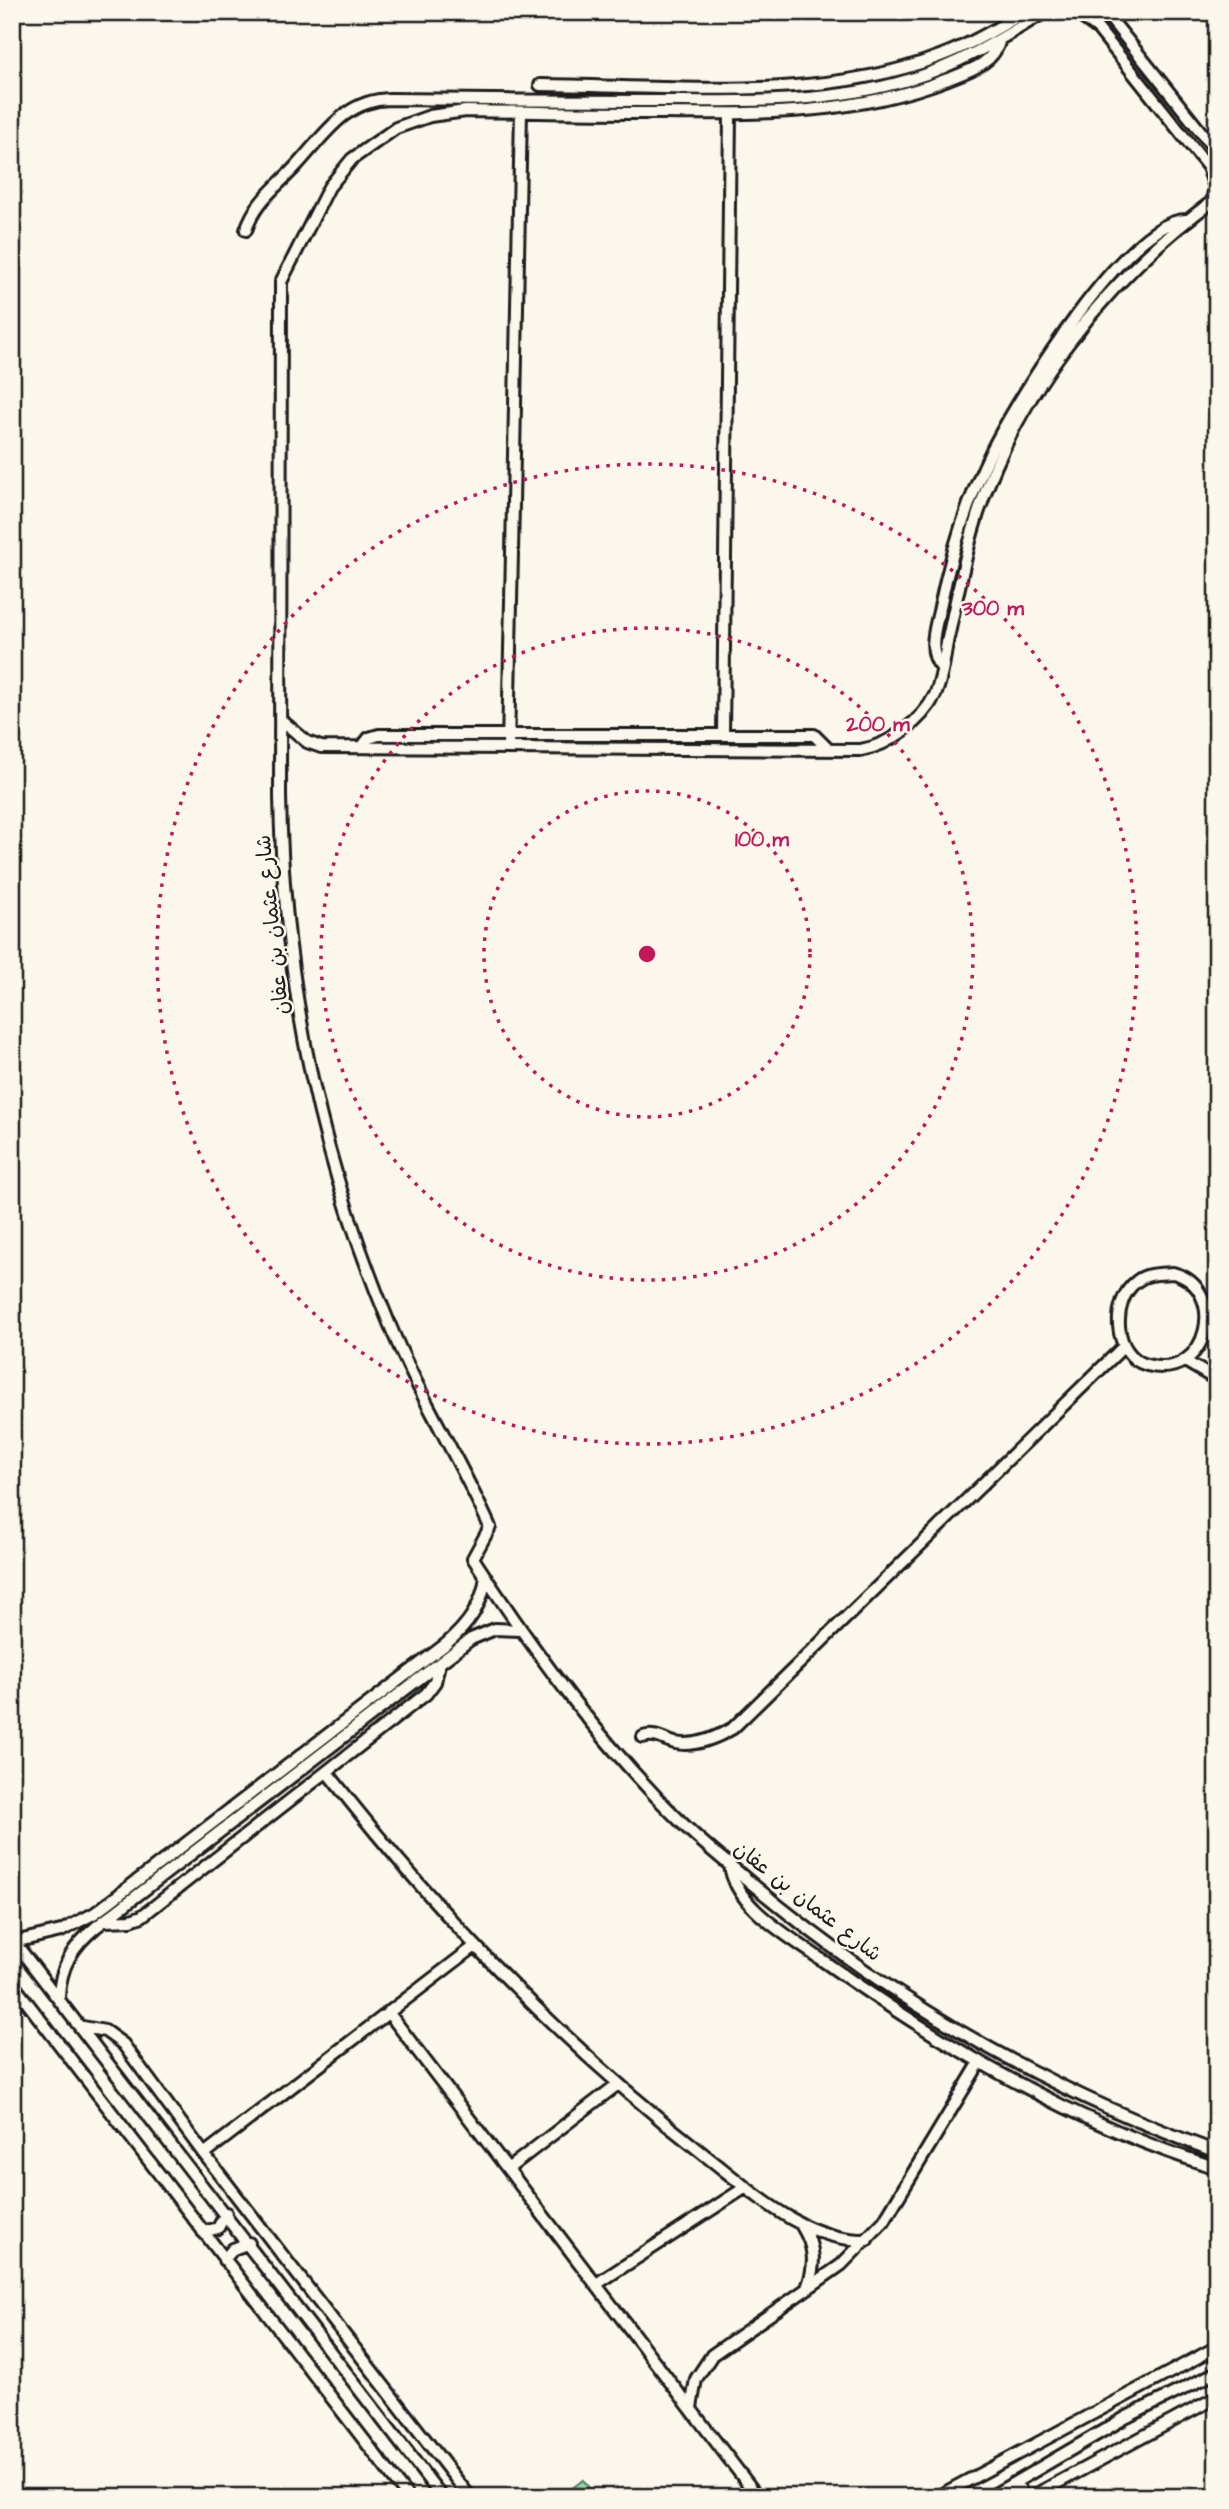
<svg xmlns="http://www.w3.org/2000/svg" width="1229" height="2509" font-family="'Architects Daughter','Playpen Sans Arabic',sans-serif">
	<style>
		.pitch { fill: #95dba8; stroke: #587c62; stroke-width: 2 }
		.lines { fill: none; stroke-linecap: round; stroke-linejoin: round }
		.street-casing { stroke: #1c1c1c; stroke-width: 16 }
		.street { stroke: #fbf7ec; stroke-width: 10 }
		.ring { fill: none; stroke: #c2185b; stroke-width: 3.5; stroke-dasharray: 3.5 7 }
		.labels { text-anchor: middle; stroke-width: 5; stroke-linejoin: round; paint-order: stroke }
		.street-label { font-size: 21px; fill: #1c1c1c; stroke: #fbf7ec }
		.centre { fill: #c2185b; stroke: #fbf7ec; stroke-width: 3.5 }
		.ring-label { font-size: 21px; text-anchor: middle; font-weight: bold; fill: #c2185b; stroke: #fbf7ec; stroke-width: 5; stroke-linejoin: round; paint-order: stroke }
	</style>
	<rect width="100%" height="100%" fill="#fbf7ec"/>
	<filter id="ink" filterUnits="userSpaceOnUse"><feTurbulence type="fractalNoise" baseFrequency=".0143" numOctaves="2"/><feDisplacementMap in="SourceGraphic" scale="14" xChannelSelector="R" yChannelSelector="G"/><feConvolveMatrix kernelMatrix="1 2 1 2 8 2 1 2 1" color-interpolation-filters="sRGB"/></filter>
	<g filter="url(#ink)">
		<path class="pitch" d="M 583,2480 L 596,2497 L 561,2497 Z"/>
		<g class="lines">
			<defs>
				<path id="street" d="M 1075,12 L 1098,29 L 1208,167 L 1215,187 L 1212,201
					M 1105,12 L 1217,152
					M 1000,39 C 994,64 969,71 948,79 C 855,115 762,114 664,113 C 598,113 532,112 466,111 L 430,116 L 396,128 L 352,159 L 329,187 L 281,282 L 280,796 C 283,977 319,1156 389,1323 C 418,1394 459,1458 490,1527 L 473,1558 C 535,1653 602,1745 683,1824 C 704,1845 728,1863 751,1883 C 890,2000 1046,2090 1217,2152
					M 540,85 C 666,86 821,103 940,56 C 969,45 997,29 1024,12
					M 246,230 C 256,200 276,188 296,166 C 324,136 344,100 390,99 C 477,100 563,101 650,101 C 737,101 823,105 908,80 C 957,66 1001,39 1045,12
					M 942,668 C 926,652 936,626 940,607 C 951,553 968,499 992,450 C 1017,400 1129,217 1187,220
					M 280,719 L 307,742 L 321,747 L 861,750 C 890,745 922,721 935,695 C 943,678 944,656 948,638 C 956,602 963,565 973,530 C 1011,397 1106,278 1217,198
					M 723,735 L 730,114
					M 362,747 L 369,738 L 379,735 L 814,735 L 829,750
					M 508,748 L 521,112
					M 1173,1273 C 1229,1287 1210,1382 1147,1365 C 1113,1356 1110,1301 1137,1281 C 1147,1273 1160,1274 1173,1273 Z
					M 1185,1361 L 1217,1380
					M 643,1737 C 655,1733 663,1740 675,1743 C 695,1747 716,1738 733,1728 L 1123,1347
					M 327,1772 C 438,1915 563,2045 706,2156 C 754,2193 803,2241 867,2240
					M 730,1865 C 735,1907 788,1935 819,1958 C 940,2044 1074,2124 1217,2168
					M 105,1921 L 131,1920 L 142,1916 L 426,1694 L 435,1682 L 439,1664
					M 12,1939 L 442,2497
					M 14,1942 L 61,1931 L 95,1913 L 446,1644 C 468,1625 482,1606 486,1577
					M 12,1983 L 408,2497
					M 59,1997 C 60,1966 73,1946 96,1927 L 471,1639 L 495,1629 L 521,1630
					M 388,2012 L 758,2497
					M 83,2027 L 105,2031 L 123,2044 L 204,2154 L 470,2497
					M 204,2154 L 474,1947
					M 509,2168 L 618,2084
					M 802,2226 C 815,2247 816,2265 807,2288
					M 203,2232 L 218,2228 L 226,2213
					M 224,2260 L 233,2249 L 249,2243
					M 598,2283 L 746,2187
					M 691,2408 L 696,2379 L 712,2355 L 841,2265 L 884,2221 L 980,2062
					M 1011,2485 L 1020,2489 L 1023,2497
					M 937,2497 L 1217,2347
					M 990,2497 L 1125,2418 L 1217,2372
					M 1031,2497 L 1217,2397"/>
			</defs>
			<use href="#street" class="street-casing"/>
			<use href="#street" class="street"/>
		</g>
	</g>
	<g class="ring">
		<circle cx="647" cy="954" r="163"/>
		<circle cx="647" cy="954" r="326"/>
		<circle cx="647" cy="954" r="490"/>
	</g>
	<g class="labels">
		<g class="street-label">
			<text transform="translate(272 925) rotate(-96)" y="7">شارع عثمان بن عفان</text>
			<text transform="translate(808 1901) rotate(38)" y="7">شارع عثمان بن عفان</text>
		</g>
	</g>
	<circle cx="647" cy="954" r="10" class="centre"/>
	<g class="ring-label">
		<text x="993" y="615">300 m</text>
		<text x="878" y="731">200 m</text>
		<text x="762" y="846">100 m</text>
	</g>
	<rect width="1229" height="2509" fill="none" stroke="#fbf7ec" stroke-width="42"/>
	<rect x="21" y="21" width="1187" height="2467" fill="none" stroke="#1c1c1c" stroke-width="2.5" filter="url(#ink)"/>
</svg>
